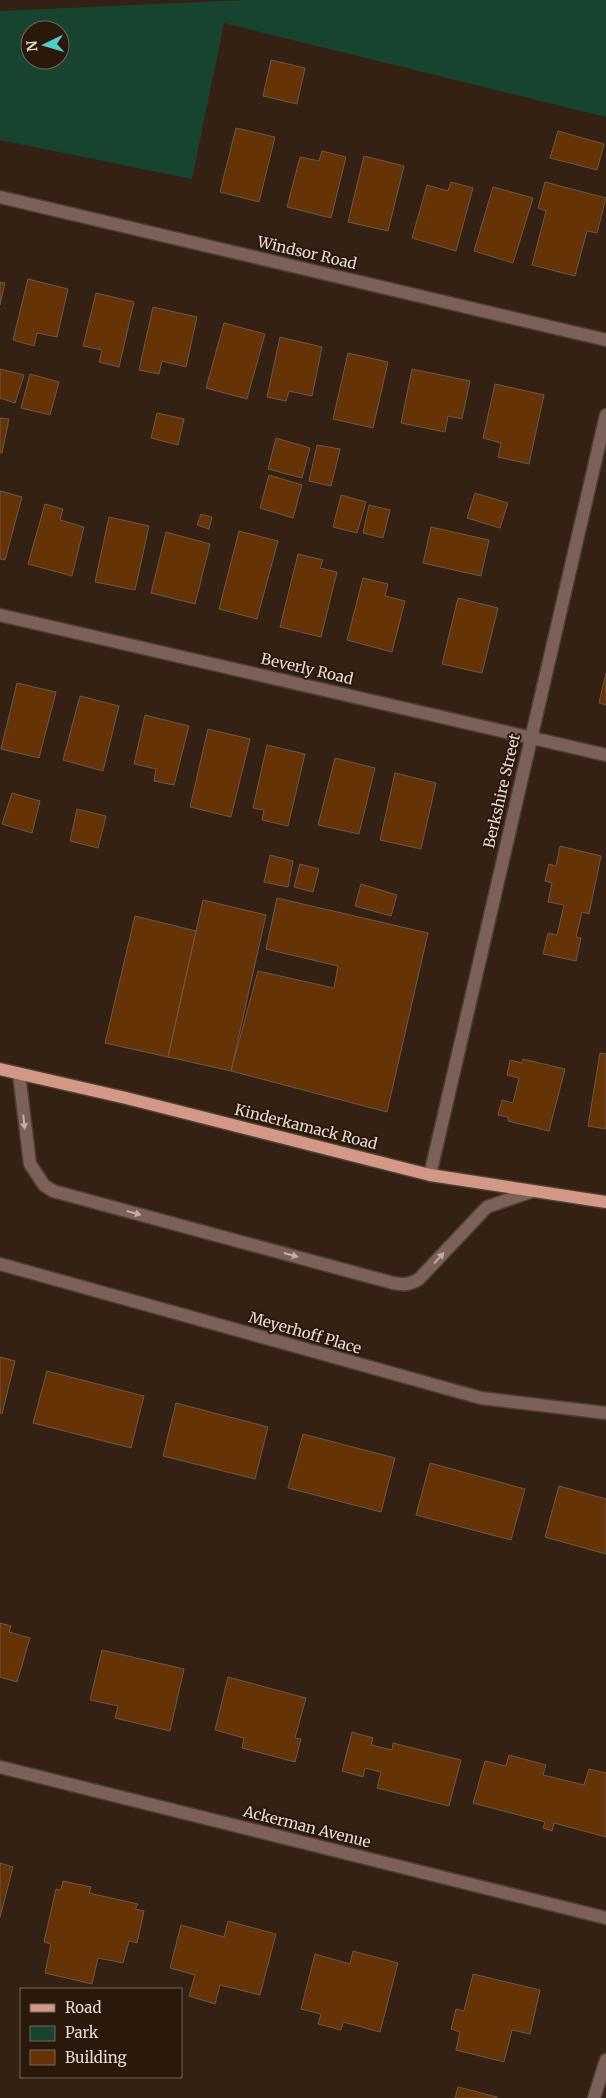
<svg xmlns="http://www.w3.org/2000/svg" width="606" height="2098" font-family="Merriweather,serif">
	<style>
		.green { fill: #164430; fill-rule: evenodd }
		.building { fill: #663306; stroke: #6d5748 }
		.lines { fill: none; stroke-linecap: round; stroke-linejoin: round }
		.lane-casing { stroke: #503e32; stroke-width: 15 }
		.street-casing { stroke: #503e32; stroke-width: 15 }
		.primary-casing { stroke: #503e32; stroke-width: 15 }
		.lane { stroke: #7d6057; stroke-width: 12 }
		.street { stroke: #7d6057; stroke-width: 12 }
		.primary { stroke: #d39886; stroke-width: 12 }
		.oneway { fill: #c1afa6 }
		.labels { text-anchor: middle; stroke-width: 4; stroke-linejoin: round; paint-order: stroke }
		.street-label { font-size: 15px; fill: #e6d9d1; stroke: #2a180b }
	</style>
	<rect width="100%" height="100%" fill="#342114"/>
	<path class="green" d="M 247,0 L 606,0 L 606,117 L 224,23 L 192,179 L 0,140 L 0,11 ZM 30,30 L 60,30 L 60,60 L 30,60 Z"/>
	<path class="building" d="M 271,60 L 305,68 L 297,104 L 263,96 Z
		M 236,128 L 275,137 L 259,202 L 220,192 Z
		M 558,131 L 604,144 L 597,170 L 550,158 Z
		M 322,151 L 346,157 L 331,218 L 287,207 L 300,157 L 319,161 Z
		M 364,156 L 404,166 L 388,231 L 348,222 Z
		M 451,182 L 473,188 L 456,251 L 412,238 L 427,185 L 448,191 Z
		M 545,182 L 606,198 L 597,233 L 587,231 L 575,276 L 532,265 L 546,211 L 538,208 Z
		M 493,187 L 533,198 L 513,263 L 474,251 Z
		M 28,279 L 68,289 L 57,337 L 37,333 L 34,346 L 13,340 Z
		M 0,282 L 5,283 L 0,305 Z
		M 96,293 L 134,302 L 119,367 L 99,362 L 102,350 L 83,346 Z
		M 153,307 L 197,317 L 186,367 L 162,361 L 159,374 L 139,370 Z
		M 224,323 L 265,334 L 247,399 L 206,388 Z
		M 280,337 L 322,347 L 312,396 L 289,391 L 286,401 L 267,397 Z
		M 348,353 L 388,362 L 373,428 L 333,419 Z
		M 0,369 L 24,375 L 15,403 L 0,398 Z
		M 412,369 L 470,381 L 462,419 L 448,416 L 445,432 L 401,423 Z
		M 30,374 L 59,382 L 50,415 L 21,408 Z
		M 495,384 L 544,395 L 529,464 L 498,457 L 501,443 L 483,438 Z
		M 157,413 L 184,419 L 178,445 L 151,438 Z
		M 0,418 L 9,419 L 2,453 L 0,452 Z
		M 276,438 L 310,448 L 302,478 L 268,469 Z
		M 317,445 L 340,449 L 331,486 L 309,481 Z
		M 269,475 L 302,485 L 293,518 L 260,508 Z
		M 0,491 L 22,497 L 5,560 L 0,559 Z
		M 475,493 L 508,503 L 500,528 L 467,518 Z
		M 341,495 L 366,502 L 357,533 L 333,527 Z
		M 45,504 L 63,509 L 60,520 L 84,527 L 72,576 L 28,564 Z
		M 369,505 L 390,510 L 383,538 L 363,533 Z
		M 201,514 L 212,517 L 209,529 L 197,525 Z
		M 109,517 L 149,526 L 135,590 L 95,582 Z
		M 431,527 L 489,540 L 481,576 L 423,563 Z
		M 239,531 L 278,541 L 257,619 L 219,609 Z
		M 166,532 L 210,544 L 195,604 L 151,593 Z
		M 298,554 L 323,560 L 320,568 L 337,572 L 321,637 L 280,627 Z
		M 363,578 L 388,584 L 385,596 L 405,601 L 392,652 L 347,640 Z
		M 458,598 L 498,608 L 482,673 L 442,664 Z
		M 606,673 L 606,705 L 599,703 Z
		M 17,683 L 56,692 L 39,758 L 1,749 Z
		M 80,696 L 119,706 L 103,771 L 63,760 Z
		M 145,715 L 189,726 L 174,785 L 154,781 L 156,769 L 134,764 Z
		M 208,729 L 250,739 L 231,817 L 190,807 Z
		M 267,745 L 305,754 L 288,826 L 262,820 L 264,810 L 253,808 Z
		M 335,758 L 375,768 L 359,834 L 318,825 Z
		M 395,773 L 436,783 L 421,849 L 380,840 Z
		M 12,793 L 40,801 L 32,833 L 2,824 Z
		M 77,809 L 106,816 L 98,848 L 70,841 Z
		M 560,846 L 601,856 L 589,914 L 582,912 L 576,937 L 581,938 L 576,961 L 543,954 L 548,933 L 557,935 L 564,905 L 548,902 L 552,883 L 545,881 L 549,864 L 556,866 Z
		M 270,855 L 293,861 L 288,887 L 264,882 Z
		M 300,864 L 319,869 L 313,892 L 294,887 Z
		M 361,884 L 397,895 L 391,916 L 355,906 Z
		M 277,898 L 428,933 L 387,1112 L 231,1071 L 258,971 L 334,988 L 338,966 L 266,949 Z
		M 203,900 L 266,915 L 231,1071 L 168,1057 Z
		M 135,916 L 196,931 L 168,1057 L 105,1043 Z
		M 600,1053 L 606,1054 L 606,1129 L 588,1126 Z
		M 523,1059 L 565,1069 L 549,1131 L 508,1121 L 508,1117 L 498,1115 L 502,1100 L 513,1103 L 519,1078 L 507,1075 L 510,1060 L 522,1063 Z
		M 0,1357 L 15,1361 L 2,1414 L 0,1413 Z
		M 47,1371 L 144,1396 L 131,1448 L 33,1423 Z
		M 176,1403 L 268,1427 L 255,1479 L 163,1456 Z
		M 303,1434 L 395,1458 L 381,1512 L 288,1488 Z
		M 430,1463 L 525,1489 L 511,1540 L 416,1515 Z
		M 559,1486 L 606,1499 L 606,1554 L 545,1537 Z
		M 0,1623 L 11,1626 L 9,1632 L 30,1638 L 17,1682 L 0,1677 Z
		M 102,1650 L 184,1669 L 170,1731 L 115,1718 L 118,1706 L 90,1700 Z
		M 228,1677 L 306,1698 L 295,1738 L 301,1739 L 295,1762 L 242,1748 L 244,1738 L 215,1730 Z
		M 352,1732 L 373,1738 L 371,1745 L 392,1750 L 393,1743 L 461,1760 L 449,1806 L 377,1788 L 381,1772 L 365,1768 L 363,1777 L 342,1771 Z
		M 509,1755 L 546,1765 L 543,1775 L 584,1785 L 589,1769 L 606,1773 L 606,1837 L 554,1823 L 552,1831 L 543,1828 L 545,1822 L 473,1803 L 485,1761 L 506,1766 Z
		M 0,1863 L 13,1867 L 0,1917 Z
		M 63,1881 L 91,1887 L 89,1893 L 138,1904 L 135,1909 L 144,1911 L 137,1943 L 129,1941 L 123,1963 L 98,1958 L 92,1984 L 45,1973 L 51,1944 L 44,1942 L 56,1889 L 61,1890 Z
		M 228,1921 L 276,1934 L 260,1995 L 220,1985 L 215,2004 L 189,1996 L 195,1975 L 170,1968 L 181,1925 L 224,1937 Z
		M 353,1951 L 398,1963 L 380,2032 L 343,2022 L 341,2030 L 318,2024 L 321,2014 L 301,2009 L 315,1954 L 350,1964 Z
		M 473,1974 L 540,1990 L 530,2034 L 512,2030 L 504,2062 L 456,2050 L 460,2032 L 451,2029 L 456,2009 L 464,2011 Z
		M 458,2087 L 497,2097 L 497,2098 L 455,2098 Z"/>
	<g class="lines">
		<defs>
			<path id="lane" d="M 19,1074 L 30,1164 L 44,1185 L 53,1191 L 393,1283 C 404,1285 409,1285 419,1279 L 487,1207 L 533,1191"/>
			<path id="street" d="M 0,197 L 606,340
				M 0,615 L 606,755
				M 430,1175 L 606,415
				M 0,1264 L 481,1398 L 606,1413
				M 0,1767 L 606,1918
				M 594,2098 L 606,2060"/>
			<path id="primary" d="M 0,1069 L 126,1098 L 430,1175 L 606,1202"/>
		</defs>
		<use href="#lane" class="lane-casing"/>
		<use href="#street" class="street-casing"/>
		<use href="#primary" class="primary-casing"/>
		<use href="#lane" class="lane"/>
		<use href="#street" class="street"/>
		<use href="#primary" class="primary"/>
	</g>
	<defs><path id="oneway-solid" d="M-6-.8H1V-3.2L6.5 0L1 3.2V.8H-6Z" transform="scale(1.25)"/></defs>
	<g class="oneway">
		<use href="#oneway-solid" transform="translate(24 1122) rotate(84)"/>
		<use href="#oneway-solid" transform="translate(134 1213) rotate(15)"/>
		<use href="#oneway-solid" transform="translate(291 1255) rotate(15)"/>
		<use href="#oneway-solid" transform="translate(439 1258) rotate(-48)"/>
	</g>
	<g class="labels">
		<g class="street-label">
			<text transform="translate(307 253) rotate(13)" y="5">Windsor Road</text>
			<text transform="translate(307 669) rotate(13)" y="5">Beverly Road</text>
			<text transform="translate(502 791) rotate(-77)" y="5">Berkshire Street</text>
			<text transform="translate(306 1127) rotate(14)" y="5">Kinderkamack Road</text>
			<text transform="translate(305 1333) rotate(16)" y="5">Meyerhoff Place</text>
			<text transform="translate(307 1827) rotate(14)" y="5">Ackerman Avenue</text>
		</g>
	</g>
	<rect x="20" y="1988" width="162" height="90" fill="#2a180b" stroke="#75655a"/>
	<rect x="30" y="2004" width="25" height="8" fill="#d39886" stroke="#75655a"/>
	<text x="65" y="2013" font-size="15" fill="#e6d9d1">Road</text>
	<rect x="30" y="2026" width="25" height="15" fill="#164430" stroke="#75655a"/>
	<text x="65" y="2038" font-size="15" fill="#e6d9d1">Park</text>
	<rect x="30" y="2050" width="25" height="15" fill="#663306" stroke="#75655a"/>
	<text x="65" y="2063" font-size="15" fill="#e6d9d1">Building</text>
	<g transform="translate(45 45) rotate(265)"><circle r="24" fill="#2a180b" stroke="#75655a"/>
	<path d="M0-4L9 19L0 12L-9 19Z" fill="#54cdc8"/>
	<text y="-8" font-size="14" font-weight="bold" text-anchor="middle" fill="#e6d9d1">N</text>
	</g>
</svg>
